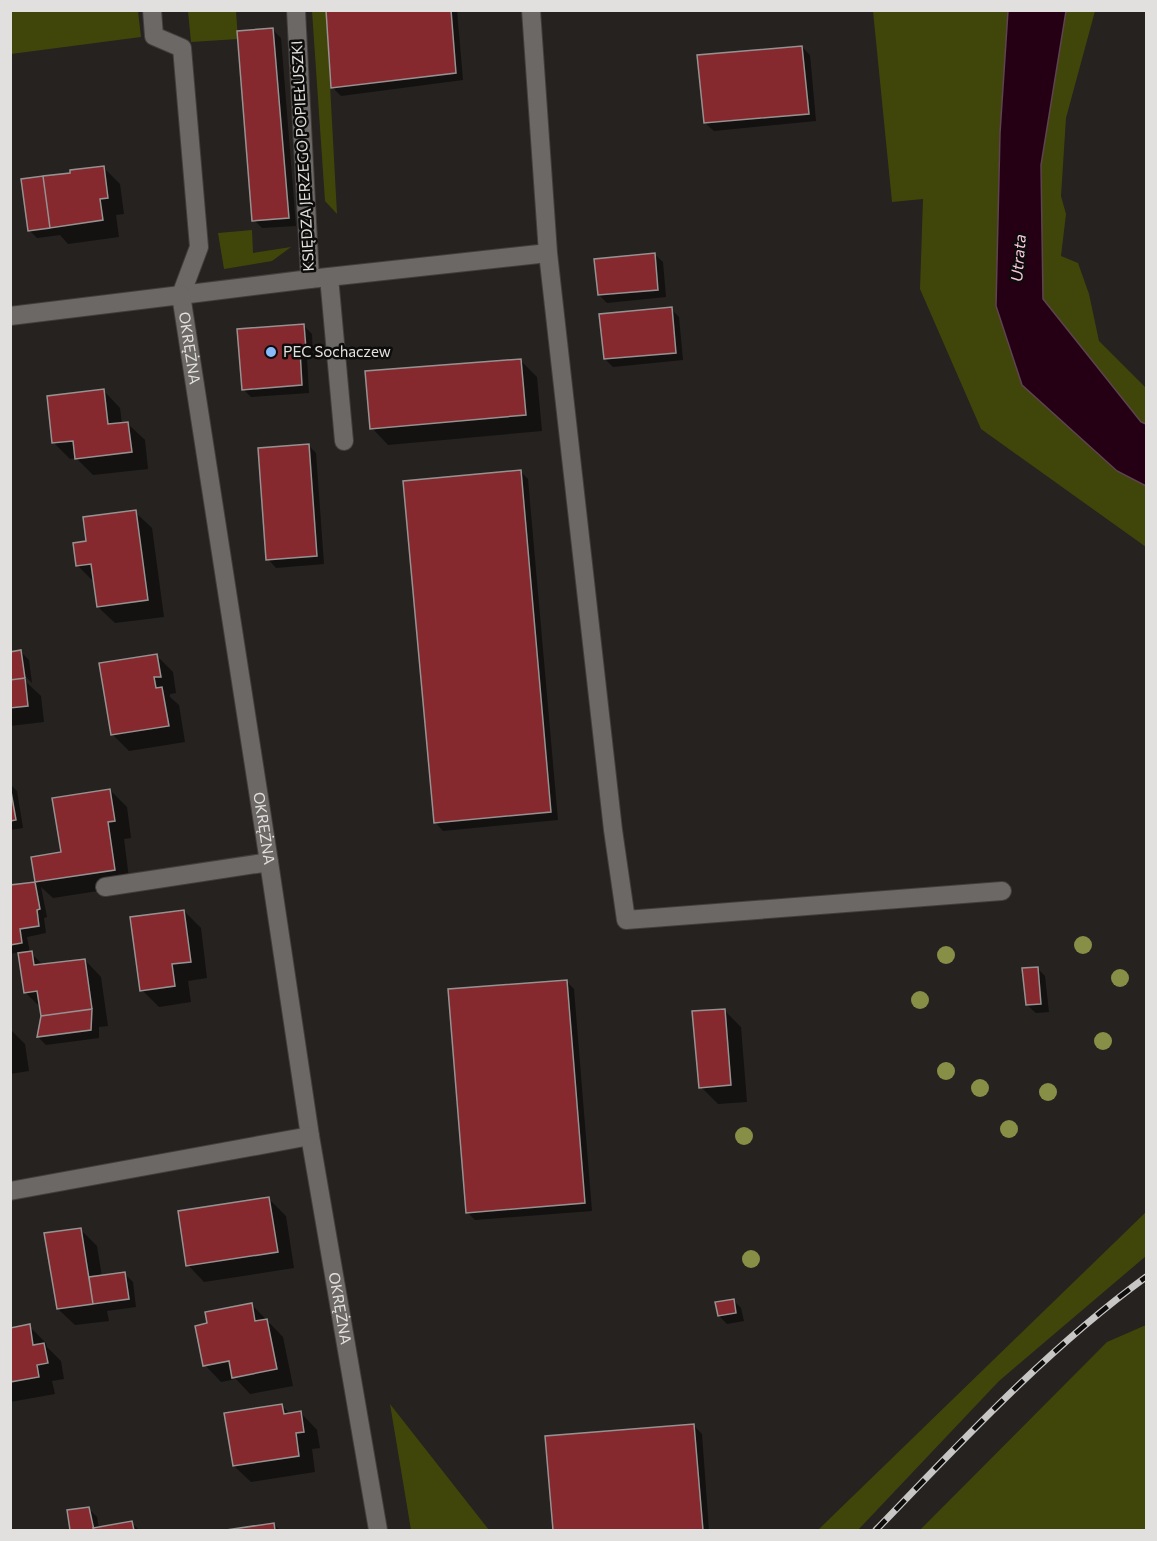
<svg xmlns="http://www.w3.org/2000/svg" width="1157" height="1541" font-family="Commissioner,sans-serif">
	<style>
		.green { fill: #404609 }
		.water { fill: #250015; stroke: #5e4351; stroke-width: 1.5 }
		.shadow { fill: #0007 }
		.building { fill: #85292e; stroke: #979292; stroke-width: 1.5 }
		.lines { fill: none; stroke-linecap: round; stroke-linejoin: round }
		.lane-casing { stroke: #413e3d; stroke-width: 20 }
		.street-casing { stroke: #413e3d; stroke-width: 20 }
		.lane { stroke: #6b6865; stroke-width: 18 }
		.street { stroke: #6b6865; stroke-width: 18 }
		.rail-casing { stroke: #c8c6c4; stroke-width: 7 }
		.rail { stroke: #0d0c0b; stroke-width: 4.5; stroke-dasharray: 14; stroke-linecap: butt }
		.tree { fill: #878e45 }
		.poi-dot { fill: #88bafc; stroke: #0d0c0b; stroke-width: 2 }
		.labels { text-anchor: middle; stroke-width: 5; stroke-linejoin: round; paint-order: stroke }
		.street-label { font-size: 15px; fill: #e2e0de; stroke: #0d0c0b }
		.poi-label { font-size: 15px; fill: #e2e0de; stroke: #0d0c0b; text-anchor: start }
		.water-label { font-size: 16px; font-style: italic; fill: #fac9df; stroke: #0d0c0b }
	</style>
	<rect width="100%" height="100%" fill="#252220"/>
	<path class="green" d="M 10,11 L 138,11 L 141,37 L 11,54 Z
		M 188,11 L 236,11 L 238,39 L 191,42 Z
		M 312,11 L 326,11 L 337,214 L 325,201 Z
		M 873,11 L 1008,11 L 1000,133 L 996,306 L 1117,471 L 1146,486 L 1146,547 L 981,429 L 920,289 L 923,199 L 892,202 Z
		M 1066,11 L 1095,11 L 1066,118 L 1061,196 L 1066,214 L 1061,256 L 1078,263 L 1089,294 L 1099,341 L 1146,388 L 1146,424 L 1141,422 L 1043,299 L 1041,165 Z
		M 252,230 L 253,253 L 291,247 L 272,261 L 224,269 L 218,233 Z
		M 1146,1212 L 1146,1256 L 999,1381 L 858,1530 L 818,1530 Z
		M 1146,1325 L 1146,1530 L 920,1530 L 1107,1342 Z
		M 390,1404 L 489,1530 L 411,1530 Z"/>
	<path class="water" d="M 1008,11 L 1066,11 L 1041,165 L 1043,299 L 1141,422 L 1146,424 L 1146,486 L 1117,471 L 1022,385 L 996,306 L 1000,133 Z"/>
	<path class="shadow" d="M 328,10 L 457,10 L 463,80 L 341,96 L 333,88 Z
		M 273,30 L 281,38 L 296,226 L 262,228 L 254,220 Z
		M 802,47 L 810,55 L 816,121 L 714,131 L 705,123 Z
		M 104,168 L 120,184 L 124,214 L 116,215 L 119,237 L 68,244 L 60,235 L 37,238 L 29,230 L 72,174 Z
		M 654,254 L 663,262 L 666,297 L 607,303 L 599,295 Z
		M 671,309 L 679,317 L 683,360 L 613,367 L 605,359 Z
		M 304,326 L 312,334 L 313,357 L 307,358 L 309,393 L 251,397 L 243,389 Z
		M 520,360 L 537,377 L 542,431 L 388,445 L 372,428 Z
		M 104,391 L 120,408 L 122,424 L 128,424 L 145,440 L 148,469 L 93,475 L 76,458 L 70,459 L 53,442 Z
		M 308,445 L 316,453 L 324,564 L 276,568 L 268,559 Z
		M 520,471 L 528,479 L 558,820 L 443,831 L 435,822 Z
		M 135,512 L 152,528 L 164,617 L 115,623 L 98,607 L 95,583 L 78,566 L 88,542 Z
		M 21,652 L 29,660 L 32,683 L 23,674 L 23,679 L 41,696 L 44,722 L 10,726 L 10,653 Z
		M 156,655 L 173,672 L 176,693 L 170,694 L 170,697 L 179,705 L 185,742 L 129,751 L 112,734 Z
		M 10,784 L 17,791 L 23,828 L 10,830 Z
		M 110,790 L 127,807 L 131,838 L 124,839 L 130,886 L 53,898 L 41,887 L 47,917 L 44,918 L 46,933 L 27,937 L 30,953 L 31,953 L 43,965 L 85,960 L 101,977 L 108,1026 L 99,1027 L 99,1038 L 46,1045 L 38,1037 L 43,1016 L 42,1009 L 25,992 L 19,952 L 10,954 L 10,887 L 38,883 L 36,881 L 62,853 Z
		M 184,911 L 201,928 L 207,978 L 188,981 L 191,1002 L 159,1007 L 142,990 Z
		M 1037,968 L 1045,976 L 1049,1012 L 1036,1013 L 1027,1005 Z
		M 566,981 L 574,989 L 592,1211 L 475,1220 L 467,1212 Z
		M 724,1010 L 741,1027 L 747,1102 L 718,1104 L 701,1087 Z
		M 10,1029 L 25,1044 L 29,1071 L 10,1074 Z
		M 269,1199 L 286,1216 L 294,1268 L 204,1282 L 188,1265 Z
		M 80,1229 L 97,1246 L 102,1277 L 125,1274 L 133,1282 L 136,1307 L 107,1311 L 109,1321 L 75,1325 L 58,1309 Z
		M 733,1300 L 741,1308 L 744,1321 L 727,1324 L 719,1316 Z
		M 251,1304 L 283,1337 L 293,1386 L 250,1394 L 236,1379 L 221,1382 L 205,1365 L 209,1325 Z
		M 29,1326 L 46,1343 L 47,1347 L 61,1361 L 64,1379 L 52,1381 L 55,1394 L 10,1402 L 10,1329 Z
		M 281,1405 L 291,1415 L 301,1413 L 317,1430 L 320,1448 L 312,1449 L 315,1472 L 251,1482 L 234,1466 Z
		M 694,1426 L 702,1434 L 709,1530 L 554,1530 L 547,1437 Z
		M 89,1509 L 97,1517 L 99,1529 L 132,1523 L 139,1530 L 71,1530 L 69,1511 Z
		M 274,1525 L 280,1530 L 235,1530 Z"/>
	<path class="building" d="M 326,10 L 451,10 L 456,73 L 331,88 Z
		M 273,28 L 289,218 L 252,221 L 237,31 Z
		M 802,46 L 809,114 L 704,123 L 697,55 Z
		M 104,166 L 108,198 L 100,199 L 103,220 L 50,228 L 43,176 L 70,173 L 70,170 Z
		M 43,176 L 50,228 L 28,231 L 21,179 Z
		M 655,253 L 658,290 L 598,295 L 594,259 Z
		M 672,307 L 676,353 L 604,359 L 599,314 Z
		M 304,324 L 306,349 L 300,350 L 302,385 L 242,390 L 237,329 Z
		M 521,359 L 526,415 L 370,429 L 365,371 Z
		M 104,389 L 108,424 L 128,422 L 132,452 L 75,459 L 73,441 L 52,443 L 47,396 Z
		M 309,444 L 317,556 L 266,560 L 258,448 Z
		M 521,470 L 551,812 L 434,823 L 403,481 Z
		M 136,510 L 148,600 L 97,607 L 91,564 L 76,566 L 73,543 L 86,541 L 83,517 Z
		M 21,650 L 25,678 L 10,680 L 10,652 Z
		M 157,654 L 161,677 L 154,677 L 156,688 L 162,687 L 169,726 L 111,735 L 99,663 Z
		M 25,678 L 28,706 L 10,708 L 10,680 Z
		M 10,786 L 16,820 L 10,821 Z
		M 110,789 L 115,821 L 108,822 L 115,870 L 35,882 L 31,857 L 61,852 L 52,798 Z
		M 35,882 L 40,909 L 37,910 L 39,926 L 20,929 L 22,943 L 10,945 L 10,885 Z
		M 184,910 L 191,962 L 172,964 L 175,986 L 140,991 L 130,917 Z
		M 32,951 L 34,965 L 85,959 L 92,1009 L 41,1016 L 37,991 L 24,993 L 18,953 Z
		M 1038,967 L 1041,1004 L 1026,1005 L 1022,968 Z
		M 567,980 L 585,1203 L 466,1213 L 448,989 Z
		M 92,1009 L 91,1030 L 37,1037 L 41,1016 Z
		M 725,1009 L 731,1085 L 699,1088 L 692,1011 Z
		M 269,1197 L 278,1252 L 186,1266 L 178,1211 Z
		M 81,1228 L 93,1304 L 57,1309 L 44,1233 Z
		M 125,1272 L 129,1299 L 93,1304 L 89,1277 Z
		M 734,1299 L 736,1313 L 718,1316 L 715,1302 Z
		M 252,1303 L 255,1321 L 267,1319 L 277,1369 L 232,1378 L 229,1361 L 203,1366 L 195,1326 L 207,1323 L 205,1312 Z
		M 30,1324 L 33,1345 L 44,1343 L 48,1363 L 37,1365 L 39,1377 L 10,1382 L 10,1328 Z
		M 282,1404 L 284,1414 L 301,1411 L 304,1432 L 296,1433 L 299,1456 L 233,1466 L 224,1413 Z
		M 694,1424 L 703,1530 L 553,1530 L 545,1436 Z
		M 89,1507 L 94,1530 L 70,1530 L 67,1510 Z
		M 132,1521 L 134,1530 L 94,1530 L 93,1528 Z
		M 274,1523 L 275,1530 L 226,1530 Z"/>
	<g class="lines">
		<defs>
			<path id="lane" d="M 152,10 L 154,36 L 182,48 L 199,247 L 181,295
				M 548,253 L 613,830 L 626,920 L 1002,891
				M 329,277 L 344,441
				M 310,279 L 548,253 L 531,10
				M 105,887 L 269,862"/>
			<g id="street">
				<path d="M 181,295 L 310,279 L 296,10"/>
				<path id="s1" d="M 10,316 L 181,295 L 269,862 L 310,1136 L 378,1530"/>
				<path d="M 10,1191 L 310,1136"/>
			</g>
		</defs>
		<use href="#lane" class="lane-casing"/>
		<use href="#street" class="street-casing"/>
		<use href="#lane" class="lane"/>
		<use href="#street" class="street"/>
		<defs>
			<path id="rail" d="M 876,1530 C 962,1441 1046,1350 1146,1277"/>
		</defs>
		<use href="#rail" class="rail-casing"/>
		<use href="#rail" class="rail"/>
	</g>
	<g class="tree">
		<circle cx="1083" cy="945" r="9"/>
		<circle cx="946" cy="955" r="9"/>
		<circle cx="1120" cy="978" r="9"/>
		<circle cx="920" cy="1000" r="9"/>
		<circle cx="1103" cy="1041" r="9"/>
		<circle cx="946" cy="1071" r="9"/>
		<circle cx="980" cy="1088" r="9"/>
		<circle cx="1048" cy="1092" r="9"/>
		<circle cx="1009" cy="1129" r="9"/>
		<circle cx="744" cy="1136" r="9"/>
		<circle cx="751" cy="1259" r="9"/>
	</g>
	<circle class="poi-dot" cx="271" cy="352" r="6"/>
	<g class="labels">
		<g class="street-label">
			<text transform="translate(303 156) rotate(-93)" y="5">KSIĘDZA JERZEGO POPIEŁUSZKI</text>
			<text dy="5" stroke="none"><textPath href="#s1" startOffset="226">OKRĘŻNA</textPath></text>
			<text dy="5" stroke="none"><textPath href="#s1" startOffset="712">OKRĘŻNA</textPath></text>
			<text dy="5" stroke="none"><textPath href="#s1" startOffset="1198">OKRĘŻNA</textPath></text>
		</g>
		<g class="poi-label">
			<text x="283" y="357">PEC Sochaczew</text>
		</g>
		<g class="water-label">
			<text transform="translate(1018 258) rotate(-85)" y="6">Utrata</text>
		</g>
	</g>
	<rect width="1157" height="1541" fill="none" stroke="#e2e0de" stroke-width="24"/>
</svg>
